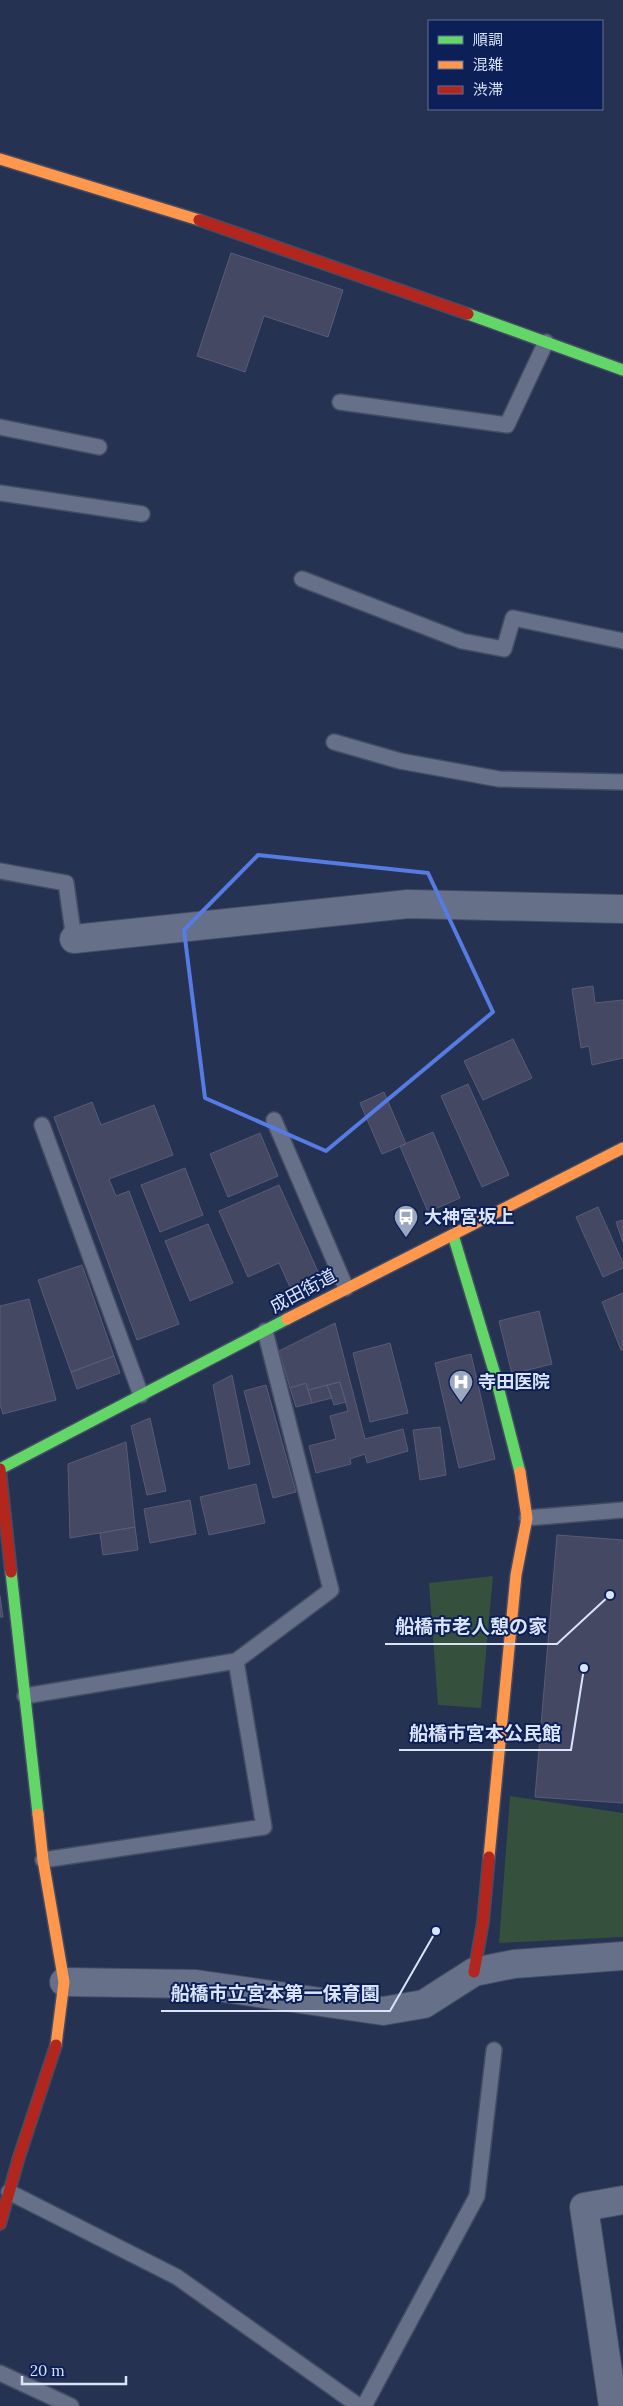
<svg xmlns="http://www.w3.org/2000/svg" width="623" height="2406" font-family="Lora,'Noto Sans JP',serif">
	<style>
		.green { fill: #35503c }
		.building { fill: #444863; stroke: #585c78 }
		.lines { fill: none; stroke-linecap: round; stroke-linejoin: round }
		.lane-casing { stroke: #444c64; stroke-width: 18 }
		.street-casing { stroke: #444c64; stroke-width: 30 }
		.fast-casing { stroke: #444c64; stroke-width: 14 }
		.slow-casing { stroke: #444c64; stroke-width: 14 }
		.jam-casing { stroke: #444c64; stroke-width: 14 }
		.lane { stroke: #667089; stroke-width: 15 }
		.street { stroke: #667089; stroke-width: 28 }
		.fast { stroke: #63d668; stroke-width: 11 }
		.slow { stroke: #ff974d; stroke-width: 11 }
		.jam { stroke: #b3261e; stroke-width: 11 }
		.marked { fill: none; stroke: #567be2; stroke-width: 4; stroke-linejoin: round }
		.labels { text-anchor: middle; stroke-width: 4; stroke-linejoin: round; paint-order: stroke }
		.poi-label { font-size: 18px; font-weight: bold; fill: #dae4f9; stroke: #0c1f57; text-anchor: start }
		.street-label { font-size: 18px; fill: #dae4f9; stroke: #0c1f57 }
		.leader { fill: none; stroke: #dae4f9; stroke-width: 2 }
		.callout-dot { fill: #dae4f9; stroke: #0c1f57; stroke-width: 2 }
		.callout-label { font-size: 19px; text-anchor: middle; font-weight: bold; fill: #dae4f9; stroke: #0c1f57; stroke-width: 4; stroke-linejoin: round; paint-order: stroke }
	</style>
	<rect width="100%" height="100%" fill="#263252"/>
	<path class="green" d="M 493,1576 L 481,1708 L 438,1705 L 429,1583 Z
		M 510,1796 L 623,1813 L 623,1937 L 499,1943 Z"/>
	<path class="building" d="M 231,253 L 343,290 L 328,337 L 264,316 L 245,372 L 197,356 Z
		M 593,986 L 595,1003 L 623,1000 L 623,1058 L 592,1065 L 589,1046 L 581,1048 L 572,989 Z
		M 513,1039 L 532,1078 L 483,1100 L 464,1061 Z
		M 468,1084 L 509,1175 L 482,1187 L 441,1096 Z
		M 384,1092 L 406,1144 L 382,1154 L 360,1103 Z
		M 92,1102 L 101,1125 L 154,1105 L 173,1155 L 109,1179 L 116,1196 L 129,1191 L 179,1324 L 137,1340 L 54,1117 Z
		M 433,1132 L 460,1198 L 428,1212 L 400,1146 Z
		M 260,1133 L 278,1176 L 228,1197 L 210,1154 Z
		M 185,1168 L 203,1215 L 160,1232 L 141,1185 Z
		M 279,1185 L 319,1274 L 290,1287 L 279,1263 L 248,1277 L 219,1211 Z
		M 598,1207 L 623,1263 L 623,1268 L 603,1277 L 576,1217 Z
		M 623,1220 L 623,1242 L 616,1222 Z
		M 208,1224 L 233,1283 L 190,1301 L 165,1241 Z
		M 82,1265 L 114,1356 L 71,1372 L 38,1280 Z
		M 623,1293 L 623,1350 L 621,1350 L 602,1302 Z
		M 29,1299 L 56,1400 L 3,1414 L 0,1405 L 0,1306 Z
		M 539,1311 L 552,1364 L 512,1374 L 499,1321 Z
		M 335,1323 L 365,1439 L 403,1429 L 408,1451 L 367,1463 L 365,1454 L 350,1459 L 351,1464 L 316,1473 L 309,1446 L 336,1439 L 330,1416 L 348,1411 L 340,1382 L 308,1390 L 306,1383 L 290,1388 L 279,1351 Z
		M 390,1343 L 408,1413 L 370,1422 L 353,1353 Z
		M 471,1354 L 495,1459 L 459,1468 L 435,1363 Z
		M 114,1356 L 120,1373 L 77,1389 L 71,1372 Z
		M 232,1375 L 250,1464 L 229,1469 L 213,1385 Z
		M 340,1382 L 346,1402 L 334,1405 L 327,1385 Z
		M 306,1383 L 312,1403 L 296,1407 L 290,1388 Z
		M 266,1385 L 296,1492 L 273,1498 L 244,1391 Z
		M 327,1385 L 332,1398 L 312,1403 L 308,1390 Z
		M 150,1418 L 166,1491 L 147,1495 L 131,1426 Z
		M 440,1427 L 446,1475 L 420,1480 L 413,1430 Z
		M 126,1442 L 135,1527 L 70,1538 L 68,1464 Z
		M 256,1484 L 265,1523 L 209,1535 L 200,1497 Z
		M 190,1500 L 196,1534 L 150,1543 L 144,1509 Z
		M 135,1527 L 138,1550 L 103,1555 L 100,1533 Z
		M 557,1535 L 623,1540 L 623,1803 L 535,1797 Z
		M 0,1596 L 3,1617 L 0,1617 Z"/>
	<g class="lines">
		<defs>
			<path id="lane" d="M 340,402 L 507,425 L 546,342
				M 0,427 L 99,447
				M 0,493 L 142,514
				M 302,579 L 462,641 L 504,649 L 513,618 L 623,641
				M 334,742 L 400,761 L 499,779 L 623,782
				M 0,871 L 66,883 L 74,939
				M 274,1120 L 346,1288
				M 42,1125 L 141,1395
				M 527,1518 L 623,1510
				M 236,1661 L 331,1590 L 265,1331
				M 25,1696 L 236,1661 L 264,1827 L 43,1860
				M 9,2192 L 177,2277 L 359,2406
				M 0,2373 L 71,2406
				M 364,2406 L 477,2196 L 494,2050"/>
			<path id="street" d="M 74,939 L 408,904 L 623,909
				M 64,1982 L 196,1984 L 383,2011 L 424,2004 L 474,1972 L 514,1964 L 623,1956
				M 613,2406 L 584,2207 L 623,2200"/>
			<path id="fast" d="M 468,314 L 623,370
				M 453,1235 L 494,1371 L 520,1472
				M 0,1469 L 287,1319
				M 11,1572 L 38,1814"/>
			<path id="slow" d="M 0,159 L 199,220
				M 287,1319 L 623,1148
				M 38,1814 L 43,1860 L 64,1982 L 56,2045
				M 489,1857 L 516,1575 L 527,1518 L 520,1472"/>
			<path id="jam" d="M 199,220 L 468,314
				M 0,1469 L 11,1572
				M 474,1972 L 483,1922 L 489,1857
				M 0,2224 L 19,2157 L 56,2045"/>
		</defs>
		<use href="#lane" class="lane-casing"/>
		<use href="#street" class="street-casing"/>
		<use href="#fast" class="fast-casing"/>
		<use href="#slow" class="slow-casing"/>
		<use href="#jam" class="jam-casing"/>
		<use href="#lane" class="lane"/>
		<use href="#street" class="street"/>
		<use href="#fast" class="fast"/>
		<use href="#slow" class="slow"/>
		<use href="#jam" class="jam"/>
	</g>
	<path class="marked" d="M 258,855 L 428,873 L 493,1012 L 326,1151 L 205,1098 L 184,930 Z"/>
	<defs>
		<symbol id="bus-pin" viewBox="-11 -11 22 30"><path d="M0 17L-7.5 6A9.5 9.5 0 1 1 7.5 6Z" fill="#9ba6bf" stroke="#0c1f57"/><path d="M-5-6H5V4H4V6H2V4H-2V6H-4V4H-5ZM-3.5-4V0h7V-4ZM-3.5 1.2v1.5H-2V1.2ZM2 1.2v1.5H3.5V1.2Z" fill="#fff"/></symbol>
		<symbol id="hospital-pin" viewBox="-11 -11 22 30"><path d="M0 17L-7.5 6A9.5 9.5 0 1 1 7.5 6Z" fill="#9ba6bf" stroke="#0c1f57"/><path d="M-5-5h3v3.5h4V-5h3V5h-3V1.5h-4V5h-3Z" fill="#fff"/></symbol>
	</defs>
	<g fill-rule="evenodd">
		<use href="#bus-pin" x="392" y="1203" width="28" height="38"/>
		<use href="#hospital-pin" x="447" y="1368" width="28" height="38"/>
	</g>
	<g class="labels">
		<g class="poi-label">
			<text x="424" y="1223">大神宮坂上</text>
			<text x="478" y="1388">寺田医院</text>
		</g>
		<g class="street-label">
			<text transform="translate(303 1291) rotate(-28)" y="6">成田街道</text>
		</g>
	</g>
	<path class="leader" d="M610 1595L557 1644H385M584 1668L571 1750H399M436 1931L390 2011H161"/>
	<g class="callout-dot">
		<circle cx="610" cy="1595" r="5"/>
		<circle cx="584" cy="1668" r="5"/>
		<circle cx="436" cy="1931" r="5"/>
	</g>
	<g class="callout-label">
		<text x="471" y="1633">船橋市老人憩の家</text>
		<text x="485" y="1740">船橋市宮本公民館</text>
		<text x="275" y="2000">船橋市立宮本第一保育園</text>
	</g>
	<rect x="428" y="20" width="175" height="90" fill="#0c1f57" stroke="#5e6e98"/>
	<rect x="438" y="36" width="25" height="8" fill="#63d668" stroke="#5e6e98"/>
	<text x="473" y="45" font-size="15" fill="#dae4f9">順調</text>
	<rect x="438" y="61" width="25" height="8" fill="#ff974d" stroke="#5e6e98"/>
	<text x="473" y="70" font-size="15" fill="#dae4f9">混雑</text>
	<rect x="438" y="86" width="25" height="8" fill="#b3261e" stroke="#5e6e98"/>
	<text x="473" y="95" font-size="15" fill="#dae4f9">渋滞</text>
	<path d="M22 2376v8h104v-8" fill="none" stroke="#dae4f9" stroke-width="2.5"/>
	<text x="30" y="2376" font-size="15" fill="#dae4f9" stroke="#0c1f57" stroke-width="4" paint-order="stroke">20 m</text>
</svg>
